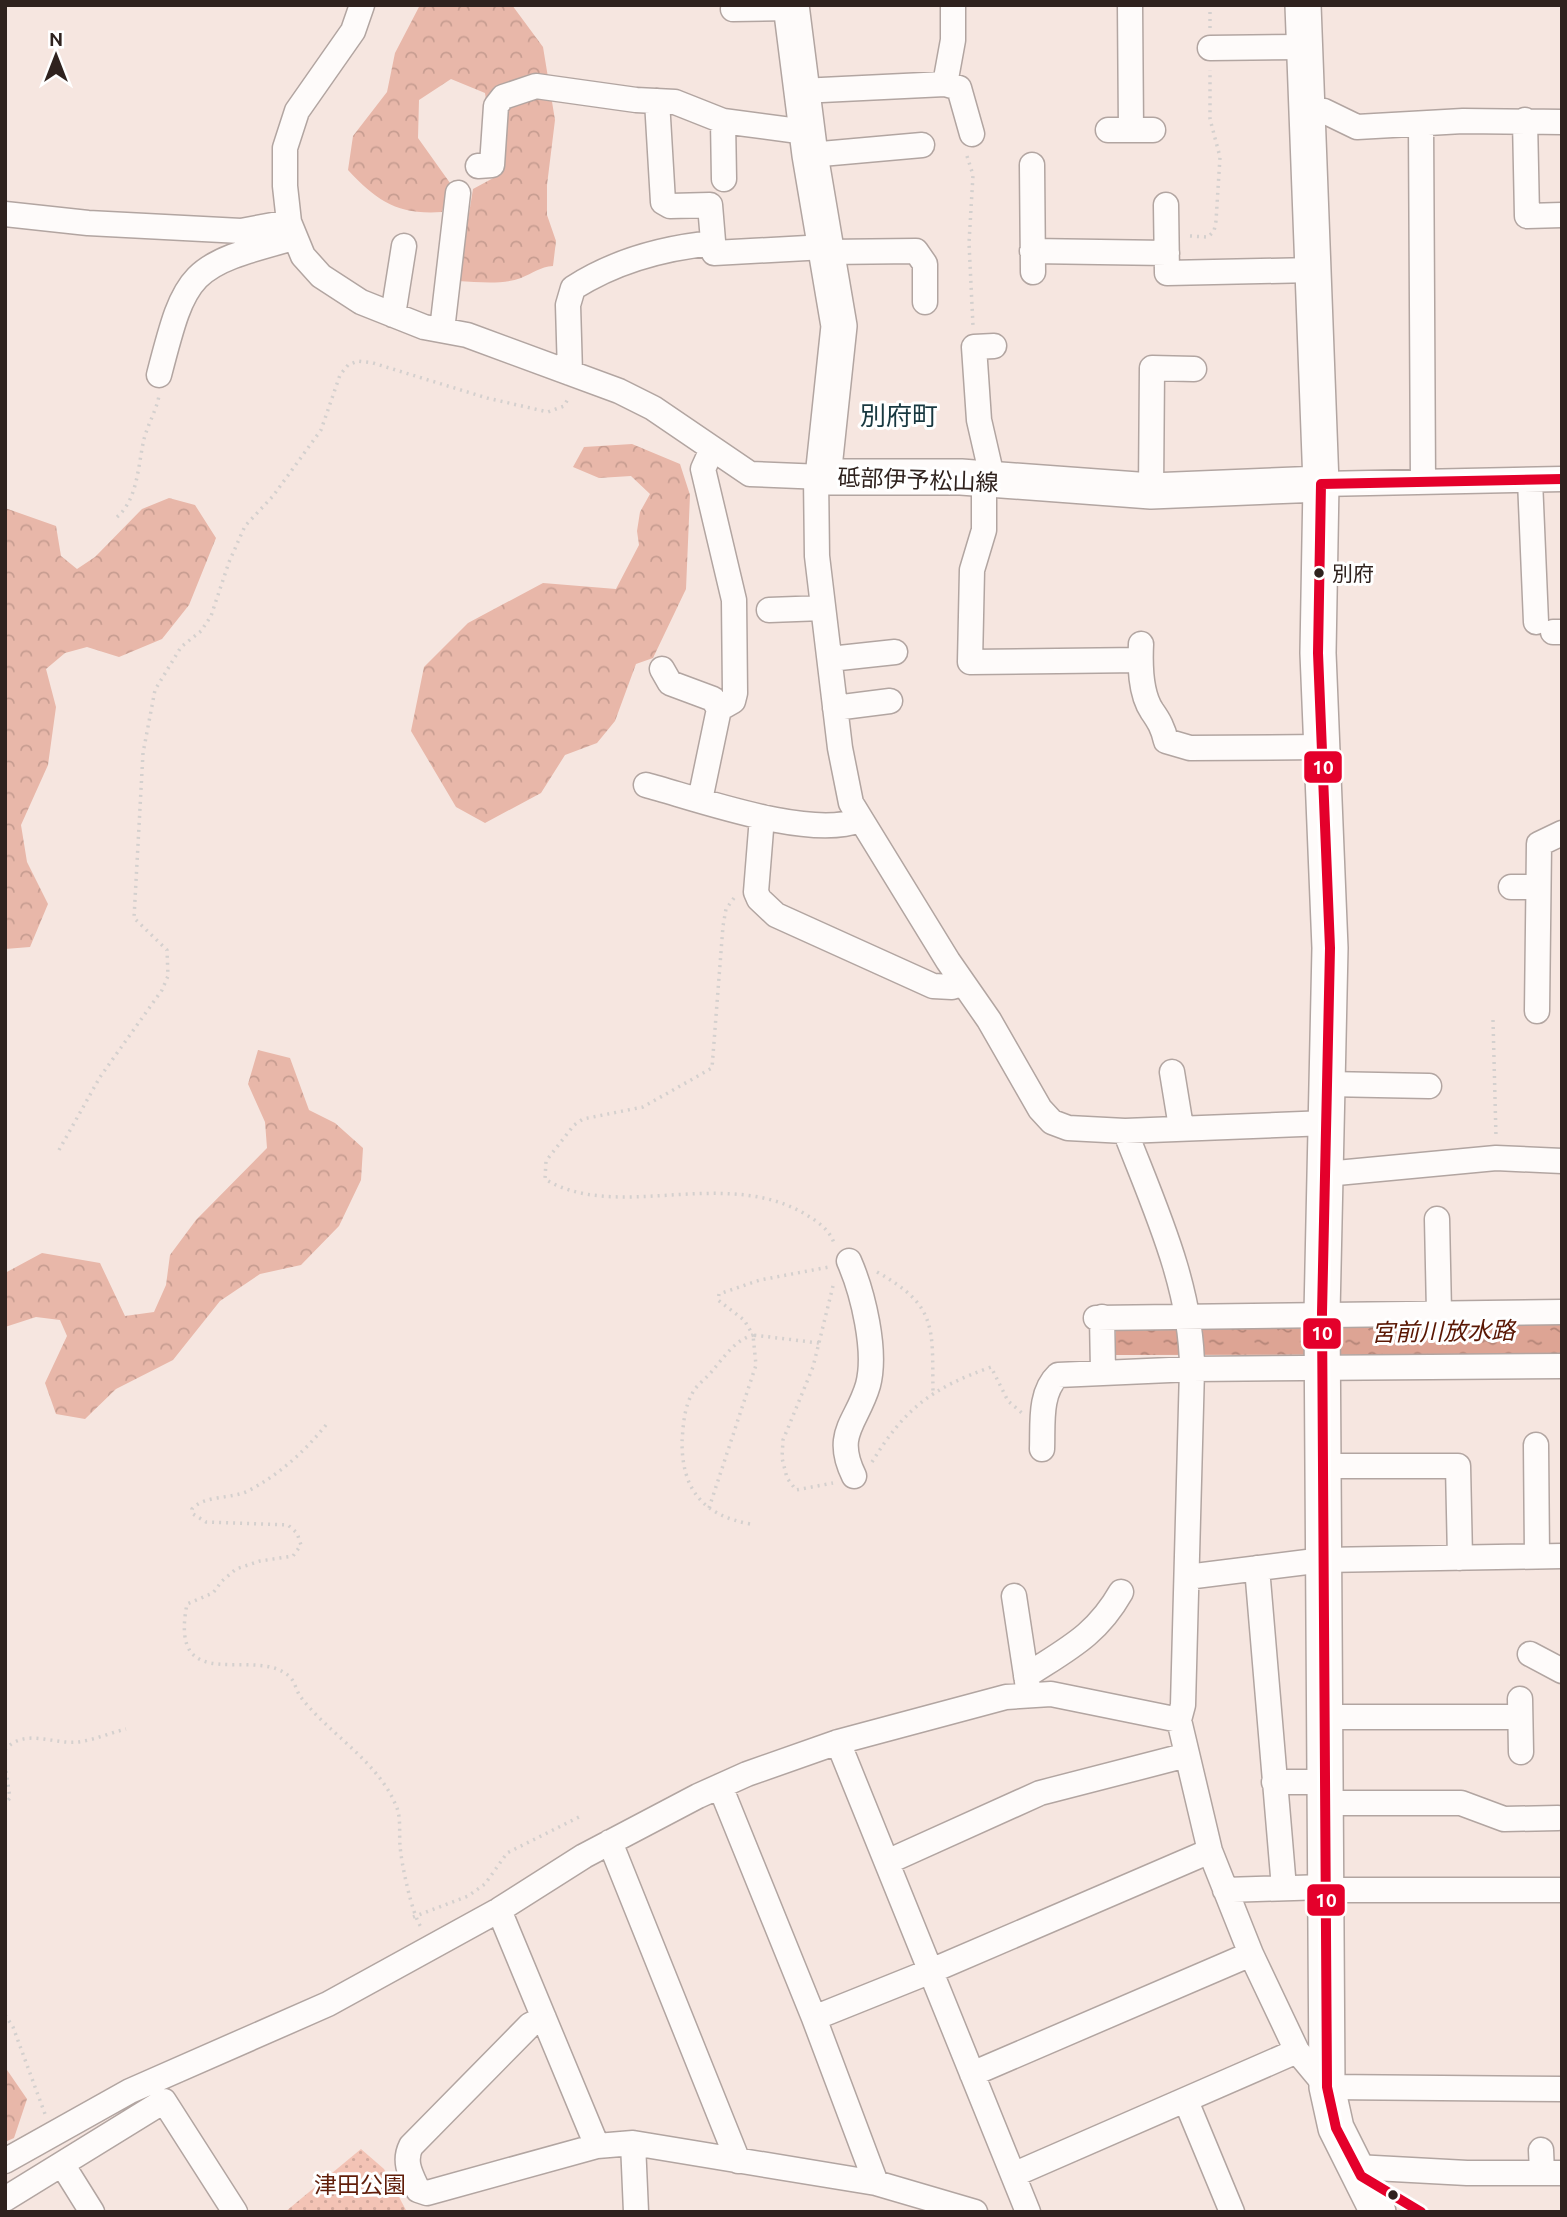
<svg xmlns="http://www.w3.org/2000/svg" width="1567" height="2217" font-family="Ubuntu,'Noto Sans JP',sans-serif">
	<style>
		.forest { fill: url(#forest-crowns) }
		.park { fill: url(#park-dots) }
		.water { fill: url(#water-ripples) }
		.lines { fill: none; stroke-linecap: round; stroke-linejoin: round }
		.lane-casing { stroke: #b2a5a1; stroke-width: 15 }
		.street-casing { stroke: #b2a5a1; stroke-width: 27 }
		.secondary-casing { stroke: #b2a5a1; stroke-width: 38 }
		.path { stroke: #d4d0ce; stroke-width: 3.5; stroke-dasharray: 2 5; stroke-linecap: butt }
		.lane { stroke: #fefbfa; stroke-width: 12 }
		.street { stroke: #fefbfa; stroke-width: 24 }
		.secondary { stroke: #fefbfa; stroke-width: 35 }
		.bus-1-casing { stroke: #fff; stroke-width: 16 }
		.bus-1 { stroke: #e4002b; stroke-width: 10 }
		.bus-dot { fill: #2f221e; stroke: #fff; stroke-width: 2.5 }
		.labels { text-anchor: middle; stroke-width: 6; stroke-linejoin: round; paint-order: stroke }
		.bus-label { font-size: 21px; fill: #2f221e; stroke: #fff; text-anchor: start }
		.street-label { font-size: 23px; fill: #2f221e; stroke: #fff }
		.park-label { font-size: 23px; fill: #611e0a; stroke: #fff }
		.water-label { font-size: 24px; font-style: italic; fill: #5a1703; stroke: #fff }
		.quarter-label { font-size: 26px; fill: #183840; stroke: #fff }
		.line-badge { stroke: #fff; stroke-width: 2.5 }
		.badge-label { font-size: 19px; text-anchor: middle; font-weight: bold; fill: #fff }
	</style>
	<defs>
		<pattern id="forest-crowns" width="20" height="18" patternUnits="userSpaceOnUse" patternTransform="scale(1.75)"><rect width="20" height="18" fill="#e8b7a9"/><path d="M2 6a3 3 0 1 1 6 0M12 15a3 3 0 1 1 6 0" fill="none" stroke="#c79d91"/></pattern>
		<pattern id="park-dots" width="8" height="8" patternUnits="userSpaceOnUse" patternTransform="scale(1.75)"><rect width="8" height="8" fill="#f3c3b5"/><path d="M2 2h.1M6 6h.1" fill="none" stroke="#d1a79b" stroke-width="1.8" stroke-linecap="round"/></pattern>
		<pattern id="water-ripples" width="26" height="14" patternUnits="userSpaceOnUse" patternTransform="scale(1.75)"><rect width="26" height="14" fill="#dda494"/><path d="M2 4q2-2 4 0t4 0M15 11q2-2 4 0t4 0" fill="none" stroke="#b48578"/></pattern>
	</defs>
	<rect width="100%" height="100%" fill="#f6e6e0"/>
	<path class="forest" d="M 420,5 L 512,5 L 543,47 L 555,120 L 547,185 L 547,215 L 556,241 L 553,266 C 540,267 533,273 521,278 C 501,285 479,282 458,281 L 473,189 L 497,176 L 485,93 L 451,79 L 419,100 L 418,138 L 450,183 L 442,212 C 397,215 377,201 348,170 L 353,136 L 387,92 L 395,53 Z
		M 632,444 L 680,464 L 690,495 L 686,589 L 653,658 L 636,664 L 615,721 L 597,743 L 565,755 L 541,793 L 485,823 L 456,807 L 411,731 L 424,667 L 468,623 L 543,583 L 616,589 L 639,545 L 637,531 L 640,512 L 650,494 L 631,476 L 599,478 L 573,467 L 584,447 Z
		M 169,498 L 195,505 L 216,538 L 189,605 L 162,639 L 119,657 L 87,647 L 65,653 L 46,669 L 56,707 L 48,765 L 21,825 L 27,862 L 48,904 L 30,947 L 5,949 L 5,508 L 56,526 L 61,556 L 77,569 L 95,557 L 142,509 Z
		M 258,1050 L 290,1058 L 309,1110 L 335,1123 L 363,1148 L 361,1180 L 339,1226 L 301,1265 L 260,1274 L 220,1301 L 173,1360 L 116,1389 L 85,1419 L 56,1414 L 45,1383 L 67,1336 L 60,1320 L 36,1317 L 5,1327 L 5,1273 L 42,1253 L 100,1263 L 125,1316 L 154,1312 L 166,1285 L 170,1255 L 196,1220 L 267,1148 L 265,1122 L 248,1084 Z
		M 5,2067 L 27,2099 L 14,2138 L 5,2142 Z"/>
	<path class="park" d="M 361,2149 L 384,2169 L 407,2212 L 285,2212 Z"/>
	<path class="water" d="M 1562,1321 L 1562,1354 L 1115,1355 L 1116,1325 Z"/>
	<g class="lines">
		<defs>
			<path id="lane" d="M 1376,2185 L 1421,2212"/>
			<path id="street" d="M 362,5 L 353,31 L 297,111 L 285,148 L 285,186 L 289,222 L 303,256 L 321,276 L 361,302 L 424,327 L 467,335 L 619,391 L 653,408 L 750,474 L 823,477
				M 1130,5 L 1131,130
				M 733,9 L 792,8
				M 1210,48 L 1305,47
				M 945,84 L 959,88 L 972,134
				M 801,91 L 945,84 L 953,40 L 953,5
				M 657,101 L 663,202 L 670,206 L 710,205 L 714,253 L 825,247
				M 1309,110 L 1324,111 L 1357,127 L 1463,121 L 1562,122
				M 1525,120 L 1527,216 L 1562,215
				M 723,121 L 724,179
				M 1421,124 L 1423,482
				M 1108,130 L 1153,130
				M 810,155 L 922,145
				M 1032,165 L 1033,272
				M 478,166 L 492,165 L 496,106 L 503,97 L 536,86 L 636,100 L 675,102 L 723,121 L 806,132
				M 1166,205 L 1167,273 L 1313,270
				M 5,214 L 88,223 L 241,231 L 289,222
				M 1032,251 L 1167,253
				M 826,252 L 916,251 L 925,264 L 925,302
				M 393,315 L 404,246
				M 442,330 L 458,193
				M 570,373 L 568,305 L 573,288 C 615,261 663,248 713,243
				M 159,375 C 186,270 189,266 294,238
				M 712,449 L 703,469 L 734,600 L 735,693 L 733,701 L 719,709
				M 816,477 L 817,556 L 840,748 L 851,803 L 948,961 L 989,1020 L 1040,1109 L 1052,1122 L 1068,1128 L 1125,1131 L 1327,1123
				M 984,480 L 984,530 L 972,570 L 970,662 L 1140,660
				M 1530,480 L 1536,622
				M 993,481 L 979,420 L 974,347 L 994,346
				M 1321,484 L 1562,479
				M 1151,491 L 1152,368 L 1194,369
				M 769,610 L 823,608
				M 1553,632 L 1562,632
				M 1141,644 C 1140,665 1140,693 1152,711 C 1159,721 1163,728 1166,741 L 1190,748 L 1322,747
				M 830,659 L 895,652
				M 662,669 L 670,683 L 713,699 L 719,709 L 700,800
				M 835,708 L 890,701
				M 646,785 C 698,799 811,840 859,820
				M 762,817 L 756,892 L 759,899 L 776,915 L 933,986 L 952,987 L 963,983
				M 1511,887 L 1538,887
				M 1537,1011 L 1539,844 L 1562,833
				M 1172,1072 L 1181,1127
				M 1327,1084 L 1429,1086
				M 1125,1131 C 1154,1206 1192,1287 1192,1369 L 1183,1705 L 1179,1720 L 1210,1851 L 1251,1954 L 1297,2051 L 1327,2087 L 1562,2089
				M 1326,1174 L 1496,1158 L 1562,1161
				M 1437,1219 L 1439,1312
				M 849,1261 C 863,1293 877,1351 868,1385 C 857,1423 833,1433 854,1476
				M 1102,1317 L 1103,1371
				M 1096,1318 L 1562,1312
				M 1536,1445 L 1537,1556
				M 1042,1449 C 1043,1424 1039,1393 1058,1375 L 1192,1369 L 1562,1366
				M 1323,1466 L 1458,1466 L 1460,1558
				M 1257,1568 L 1284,1888
				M 1187,1577 L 1323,1560 L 1562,1556
				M 1014,1596 L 1028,1688
				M 1530,1654 L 1562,1671
				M 1026,1676 C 1067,1649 1096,1636 1121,1592
				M 1520,1699 L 1521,1752
				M 1325,1717 L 1520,1717
				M 838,1742 L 1028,2212
				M 1274,1782 L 1325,1782
				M 720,1786 L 814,2018 L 876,2183
				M 1325,1803 L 1461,1803 L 1504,1819 L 1558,1818
				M 610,1842 L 738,2161
				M 887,1862 L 1040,1793 L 1187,1755
				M 1225,1890 L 1325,1887
				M 1325,1890 L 1562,1890
				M 499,1910 L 597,2146 L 633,2143 L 876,2183 L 975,2212
				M 544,2018 L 530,2025 L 411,2146 C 403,2162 411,2175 418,2190 L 427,2193 L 597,2146
				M 814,2018 L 931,1971 L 1210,1851
				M 972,2074 L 1251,1954
				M 1186,2101 L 1232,2212
				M 633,2143 L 636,2212
				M 1541,2150 L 1542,2173 L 1562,2173
				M 5,2161 L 130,2091 L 328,2004 L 499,1910 L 584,1856 L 698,1796 L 747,1774 L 838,1742 L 1006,1697 L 1051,1694 L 1179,1720
				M 62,2164 L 92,2212
				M 1356,2167 L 1467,2173 L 1542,2173
				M 1013,2175 L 1297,2051
				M 5,2199 L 164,2101 L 235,2212"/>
			<path id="secondary" d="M 791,5 L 810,155 L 839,326 L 823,477 L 961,477 L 1151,491 L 1321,484
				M 1303,5 L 1321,484 L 1318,653 L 1330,948 L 1322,1313 L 1327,2087 L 1336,2128 L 1378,2212"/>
		</defs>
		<use href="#lane" class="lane-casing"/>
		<use href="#street" class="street-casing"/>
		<use href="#secondary" class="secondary-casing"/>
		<path class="path" d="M 1210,5 L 1210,28
			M 967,156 L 973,175 L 969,243 L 973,326
			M 1190,236 L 1208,237 L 1214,231 L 1216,221 L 1220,157 L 1210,119 L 1210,70
			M 117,517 C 138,499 138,465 144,439 C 148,424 156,411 159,396
			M 734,898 L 726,909 L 723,926 L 712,1068 L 643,1107 L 583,1119 L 574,1125 L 546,1161 L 545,1179 C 616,1223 724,1166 805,1214 C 817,1221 829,1229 834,1243
			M 1493,1020 L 1496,1137
			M 59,1150 L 100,1077 L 162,990 L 168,976 L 167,950 L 134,918 L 143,753 L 155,690 L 181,647 L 201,631 L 211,616 L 229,562 L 245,526 L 273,496 L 321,430 L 340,375 L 348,365 L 358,361 L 373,363 L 487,398 L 548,412 L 564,406 L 569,397
			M 877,1272 C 938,1306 932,1328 933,1392
			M 833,1286 L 813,1367 L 783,1440 L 782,1458 L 787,1478 L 796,1490 L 833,1483
			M 326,1425 C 304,1452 280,1474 248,1491 C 232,1499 204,1495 192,1509 L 193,1514 L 206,1522 L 288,1525 L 297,1533 L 301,1545 L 293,1556 L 260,1561 L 236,1569 L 222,1581 L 213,1593 L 187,1604 C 168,1700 256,1644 290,1677 C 295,1682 296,1690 300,1696 C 327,1733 379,1761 397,1808 C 401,1819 399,1834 400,1845 C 401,1863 412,1914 421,1927
			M 872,1462 C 905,1408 932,1388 991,1367 L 1008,1401 L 1022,1413
			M 709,1508 L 756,1365 L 753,1335 L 819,1343
			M 750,1524 C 703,1515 682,1490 682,1442 C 683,1427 684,1408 692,1394 C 696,1385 707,1378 713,1370 C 725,1356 735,1340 753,1335 L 744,1320 L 718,1300 L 719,1294 L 760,1280 L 829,1267
			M 5,1750 C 24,1727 54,1745 78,1742 C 94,1740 110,1733 126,1729
			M 5,1764 L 10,1798 L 5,1804
			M 413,1917 L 468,1896 L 485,1884 L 507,1853 L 581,1816
			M 5,2015 L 13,2027 L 45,2114"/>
		<use href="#lane" class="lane"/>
		<use href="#street" class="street"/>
		<use href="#secondary" class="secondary"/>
		<defs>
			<path id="bus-1" d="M 1321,484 L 1318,653 L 1330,948 L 1322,1313 L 1327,2087 L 1336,2128 L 1361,2176
				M 1321,484 L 1562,479
				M 1361,2176 L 1421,2212"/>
		</defs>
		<use href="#bus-1" class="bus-1-casing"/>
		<use href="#bus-1" class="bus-1"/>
	</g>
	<g class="bus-dot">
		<circle cx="1319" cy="573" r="6"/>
		<circle cx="1393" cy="2195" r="6"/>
	</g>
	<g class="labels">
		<g class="bus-label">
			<text x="1332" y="581">別府</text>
		</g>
		<g class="street-label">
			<text transform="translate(918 480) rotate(2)" y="8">砥部伊予松山線</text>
		</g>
		<g class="park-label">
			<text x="360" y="2193">津田公園</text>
		</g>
		<g class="water-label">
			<text transform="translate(1443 1332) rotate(-1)" y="8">宮前川放水路</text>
		</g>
		<g class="quarter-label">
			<text x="899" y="425">別府町</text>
		</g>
	</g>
	<g class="line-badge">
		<rect x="1303" y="750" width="40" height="34" rx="7" fill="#e4002b"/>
		<rect x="1302" y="1317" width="40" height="33" rx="7" fill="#e4002b"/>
		<rect x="1306" y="1883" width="40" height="34" rx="7" fill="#e4002b"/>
	</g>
	<g class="badge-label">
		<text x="1323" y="774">10</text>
		<text x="1322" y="1340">10</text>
		<text x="1326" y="1907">10</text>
	</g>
	<rect width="1567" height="2217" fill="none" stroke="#2f221e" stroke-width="14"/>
	<g transform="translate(56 56)" stroke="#ffffff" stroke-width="5" paint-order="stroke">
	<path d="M0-5L12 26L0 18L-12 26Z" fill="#2f221e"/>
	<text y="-10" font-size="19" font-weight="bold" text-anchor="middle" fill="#2f221e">N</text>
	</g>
</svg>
